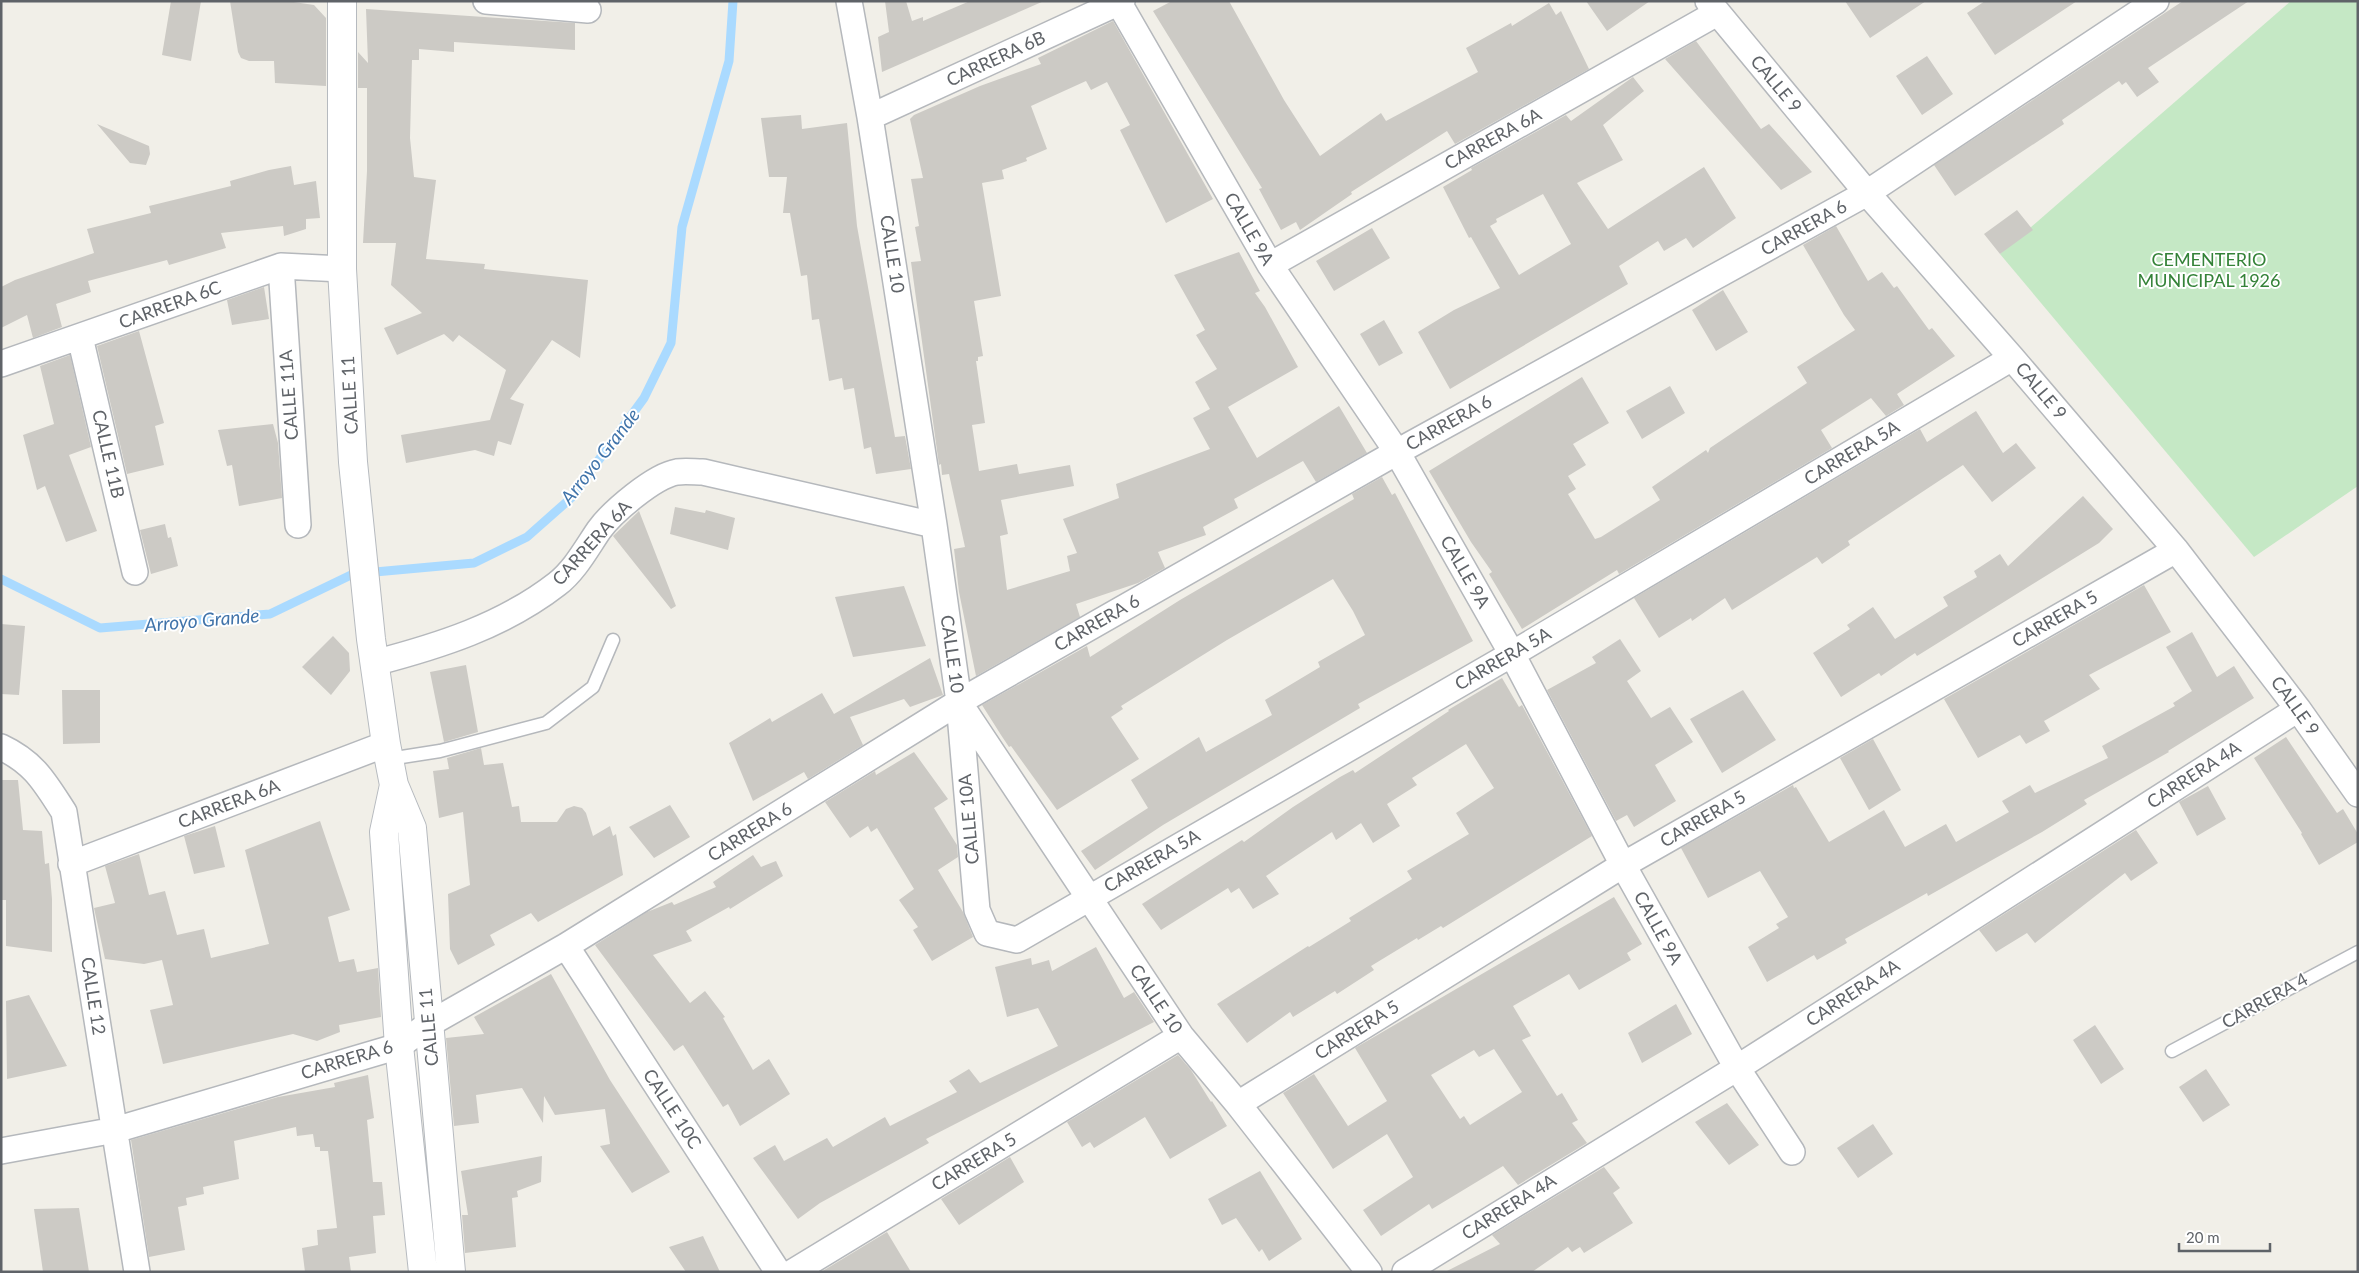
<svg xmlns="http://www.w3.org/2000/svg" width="2359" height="1273" font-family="Lato,sans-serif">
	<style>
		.green { fill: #c5e8c5 }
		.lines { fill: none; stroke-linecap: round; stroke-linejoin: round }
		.stream { stroke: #aadaff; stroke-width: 9 }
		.building { fill: #cccac5; fill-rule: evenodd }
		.lane-casing { stroke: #b5b8bc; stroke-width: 15 }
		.street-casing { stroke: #b5b8bc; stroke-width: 28 }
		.secondary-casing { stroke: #b6babf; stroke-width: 30 }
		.lane { stroke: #fff; stroke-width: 12 }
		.street { stroke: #fff; stroke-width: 25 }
		.secondary { stroke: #fff; stroke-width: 28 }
		.labels { text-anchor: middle; stroke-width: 4; stroke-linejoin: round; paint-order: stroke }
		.street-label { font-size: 18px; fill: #5f6368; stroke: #fff }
		.park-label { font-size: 18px; fill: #348238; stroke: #fff }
		.water-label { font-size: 19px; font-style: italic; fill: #4174aa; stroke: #fff }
	</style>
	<rect width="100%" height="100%" fill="#f1efe8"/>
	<path class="green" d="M 2291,1 L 2358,1 L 2358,486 L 2254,557 L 2000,254 Z"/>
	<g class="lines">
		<path class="stream" d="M 1,579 L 100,628 L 270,614 L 353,574 L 474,563 L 527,537 L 571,498 L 644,398 L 671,343 L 682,227 L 729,61 L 733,1"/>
	</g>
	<path class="building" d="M 171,1 L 201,1 L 191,61 L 162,55 Z
		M 230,1 L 287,1 L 314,5 L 326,18 L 326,86 L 275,83 L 274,61 L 249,61 L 241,58 L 238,52 Z
		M 885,1 L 906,1 L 912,21 L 923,17 L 923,21 L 970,1 L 1044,1 L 882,72 L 878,37 L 889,32 Z
		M 1172,1 L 1229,1 L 1284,100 L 1320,156 L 1381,113 L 1386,121 L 1478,72 L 1466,48 L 1511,23 L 1512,26 L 1549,3 L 1556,15 L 1561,11 L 1589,69 L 1455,144 L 1447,131 L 1351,192 L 1352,194 L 1300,230 L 1296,222 L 1281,230 L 1259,189 L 1262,188 L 1153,11 Z
		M 1586,1 L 1650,1 L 1607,31 Z
		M 1845,1 L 1926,1 L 1870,38 Z
		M 1985,1 L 2077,1 L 1995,55 L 1967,13 Z
		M 2183,1 L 2249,1 L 2148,68 L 2159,82 L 2137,97 L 2126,82 L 2122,85 L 2119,81 L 2062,120 L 2064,124 L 1955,196 L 1934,165 Z
		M 366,9 L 575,23 L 575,50 L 454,42 L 454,52 L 419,49 L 419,60 L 412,60 L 410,138 L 414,177 L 436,180 L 426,259 L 485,264 L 484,269 L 588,280 L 580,358 L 552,340 L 510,399 L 524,404 L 511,445 L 498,441 L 494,456 L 475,450 L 406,463 L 401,435 L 490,420 L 506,370 L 459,335 L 453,342 L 444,334 L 397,355 L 384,328 L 422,313 L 391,285 L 396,243 L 363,243 L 367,171 L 367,88 L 358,88 L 358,52 L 368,63 Z
		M 1113,21 L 1213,199 L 1166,223 L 1120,130 L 1130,125 L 1107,82 L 1091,90 L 1086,81 L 1031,106 L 1047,149 L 1026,158 L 1027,161 L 1002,170 L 1004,179 L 982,183 L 1001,296 L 974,301 L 983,356 L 978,357 L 978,361 L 976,361 L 985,423 L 972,425 L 979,471 L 1017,464 L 1019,474 L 1070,465 L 1074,486 L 1001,500 L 1008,534 L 1000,536 L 1007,590 L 1070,571 L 1067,556 L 1077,553 L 1063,519 L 1119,498 L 1116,484 L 1210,449 L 1193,418 L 1210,409 L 1195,382 L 1217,369 L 1196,335 L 1205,330 L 1174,275 L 1239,252 L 1260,291 L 1255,293 L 1265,307 L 1298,367 L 1228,407 L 1257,458 L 1339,406 L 1367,453 L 1316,482 L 1303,461 L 1234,499 L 1238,508 L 1203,527 L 1206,535 L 1158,552 L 1165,568 L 1138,583 L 1076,604 L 1080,617 L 976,676 L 959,592 L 954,549 L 965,547 L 949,474 L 942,475 L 941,464 L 939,465 L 911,262 L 921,261 L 915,227 L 919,226 L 911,179 L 923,178 L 910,119 L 914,115 L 980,86 L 1041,64 L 1038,58 Z
		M 1696,41 L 1761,129 L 1769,124 L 1812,172 L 1781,190 L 1665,59 Z
		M 1927,56 L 1953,94 L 1922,115 L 1896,76 Z
		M 1633,77 L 1644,91 L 1603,125 L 1623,160 L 1577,183 L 1608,229 L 1704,167 L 1736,218 L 1693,248 L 1686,238 L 1664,251 L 1658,241 L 1619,266 L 1628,284 L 1450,389 L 1418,332 L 1454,310 L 1500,288 L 1471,237 L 1469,238 L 1443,187 L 1472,170 L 1471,168 L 1566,115 L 1571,121 ZM 1543,194 L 1571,244 L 1519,275 L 1490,226 L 1497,222 L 1496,219 Z
		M 801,115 L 802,129 L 847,123 L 857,226 L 895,437 L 905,436 L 911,469 L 876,474 L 871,447 L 864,449 L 854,388 L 844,390 L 842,378 L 829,381 L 819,319 L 812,320 L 807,275 L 801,276 L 790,213 L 783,213 L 787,177 L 769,177 L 761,118 Z
		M 97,124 L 149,146 L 150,154 L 146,165 L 130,163 Z
		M 291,166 L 294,185 L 316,181 L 320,218 L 306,219 L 306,229 L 284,236 L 283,226 L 221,233 L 226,248 L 169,265 L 167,260 L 88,281 L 91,292 L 56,304 L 62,327 L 33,338 L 27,315 L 1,328 L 1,287 L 15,280 L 94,253 L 87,229 L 151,213 L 149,206 L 231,186 L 230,181 L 269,170 Z
		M 2017,210 L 2033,230 L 2000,254 L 1984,234 Z
		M 1836,226 L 1868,281 L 1882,272 L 1894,288 L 1897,286 L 1929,330 L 1932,328 L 1955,356 L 1897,394 L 1904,405 L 1886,416 L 1871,398 L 1821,430 L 1832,448 L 1619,574 L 1617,570 L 1522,629 L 1489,574 L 1492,572 L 1471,542 L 1429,471 L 1582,377 L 1609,423 L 1573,444 L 1586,465 L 1568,476 L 1576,489 L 1568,494 L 1595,539 L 1601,537 L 1660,500 L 1652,487 L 1706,450 L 1708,453 L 1710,448 L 1807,383 L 1797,367 L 1855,330 L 1844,315 L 1803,245 Z
		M 1372,228 L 1390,258 L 1334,291 L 1316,261 Z
		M 264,287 L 269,319 L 232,325 L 227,300 Z
		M 1723,290 L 1748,332 L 1716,351 L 1692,310 Z
		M 1384,320 L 1403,353 L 1379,366 L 1360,334 Z
		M 139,331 L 164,423 L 155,426 L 164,465 L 127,474 L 97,346 Z
		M 70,355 L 91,447 L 69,455 L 97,531 L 66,542 L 45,486 L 37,490 L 23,435 L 54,424 L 40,366 Z
		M 1670,386 L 1685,413 L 1642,439 L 1626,411 Z
		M 1976,411 L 2003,453 L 2016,443 L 2036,468 L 1992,502 L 1963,465 L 1848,541 L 1850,545 L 1822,564 L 1817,557 L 1732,610 L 1725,598 L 1692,621 L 1691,618 L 1659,638 L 1634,598 L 1920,429 L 1927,442 Z
		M 273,424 L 278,443 L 282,498 L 239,506 L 232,465 L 227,466 L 218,430 Z
		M 1382,477 L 1392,495 L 1395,493 L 1473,641 L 1358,704 L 1360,708 L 1163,825 L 1095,870 L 1081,851 L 1148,808 L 1131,780 L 1199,737 L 1206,752 L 1272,715 L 1265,700 L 1320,667 L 1318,662 L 1365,635 L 1353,611 L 1333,579 L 1227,640 L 1121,706 L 1123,709 L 1111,717 L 1139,759 L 1057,810 L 1011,746 L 1009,747 L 1001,735 L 982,705 L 1087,646 L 1090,657 L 1180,600 L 1354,499 L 1352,494 Z
		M 2083,496 L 2113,529 L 2099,543 L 1917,656 L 1915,653 L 1881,676 L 1879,673 L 1841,697 L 1813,653 L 1850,629 L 1847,625 L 1873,607 L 1895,639 L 1948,606 L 1943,597 L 1977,577 L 1974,571 L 2000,554 L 2008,566 Z
		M 675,507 L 705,513 L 706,510 L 735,518 L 728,550 L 670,534 Z
		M 639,511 L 676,606 L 671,609 L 613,536 Z
		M 165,524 L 168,538 L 171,537 L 178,566 L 151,574 L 140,530 Z
		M 2144,585 L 2171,632 L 2089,675 L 2100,689 L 2044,721 L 2050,731 L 2026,744 L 2020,735 L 1978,758 L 1944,699 Z
		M 904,586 L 926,646 L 853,657 L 835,597 Z
		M 1,624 L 25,626 L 19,695 L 1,694 Z
		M 2192,632 L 2217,677 L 2234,666 L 2254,698 L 2168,751 L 2169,752 L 2084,800 L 2087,804 L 2042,832 L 1928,896 L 1927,893 L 1845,939 L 1847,943 L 1817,960 L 1814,955 L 1767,982 L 1748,947 L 1779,928 L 1776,924 L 1788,917 L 1760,871 L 1708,898 L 1681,848 L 1793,785 L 1794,788 L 1796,787 L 1829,842 L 1884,810 L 1905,847 L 1946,824 L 1956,842 L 2009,812 L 2002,801 L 2030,785 L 2035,793 L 2108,758 L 2102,746 L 2175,706 L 2173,703 L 2192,691 L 2166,647 Z
		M 333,636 L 349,653 L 350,671 L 331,695 L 302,667 Z
		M 1620,639 L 1641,671 L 1627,681 L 1651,718 L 1670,707 L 1693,742 L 1655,765 L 1676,801 L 1634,827 L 1627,815 L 1616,821 L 1547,690 L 1596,663 L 1592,657 Z
		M 930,658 L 943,695 L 910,707 L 904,699 L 850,717 L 863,745 L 808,779 L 804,772 L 753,801 L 729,743 L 770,718 L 772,722 L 822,693 L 834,714 Z
		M 466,665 L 478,732 L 444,742 L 430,672 Z
		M 1502,678 L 1519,707 L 1522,705 L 1592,836 L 1443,928 L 1441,926 L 1418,940 L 1417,938 L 1371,966 L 1374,970 L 1337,994 L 1335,991 L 1293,1017 L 1290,1012 L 1247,1043 L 1217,1004 L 1308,946 L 1309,947 L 1351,921 L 1349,918 L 1412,879 L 1407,871 L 1469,834 L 1456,813 L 1494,788 L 1466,744 L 1412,778 L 1417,785 L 1387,804 L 1400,826 L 1373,843 L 1361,823 L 1336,840 L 1332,832 L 1266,876 L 1279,894 L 1253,909 L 1239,888 L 1231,893 L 1228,888 L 1161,930 L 1142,904 L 1242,840 L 1244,842 L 1293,807 L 1340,777 L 1353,770 L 1355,773 L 1449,711 L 1448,710 Z
		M 62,690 L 100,690 L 100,743 L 63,744 Z
		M 1743,690 L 1776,740 L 1722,773 L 1690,719 Z
		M 2286,737 L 2337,813 L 2343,809 L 2358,834 L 2358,842 L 2319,865 L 2301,834 L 2302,833 L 2254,758 Z
		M 1873,739 L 1901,790 L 1869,810 L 1840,758 Z
		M 481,748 L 484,765 L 503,763 L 512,807 L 519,806 L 521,822 L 557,822 L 566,809 L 574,806 L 582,808 L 586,813 L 593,836 L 610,826 L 613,836 L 616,834 L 623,875 L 538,922 L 531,913 L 490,935 L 495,945 L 458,965 L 450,949 L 448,894 L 470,885 L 463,812 L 439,818 L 433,771 L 449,769 L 447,758 Z
		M 914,752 L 948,799 L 934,808 L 957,845 L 958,857 L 938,870 L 963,912 L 973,937 L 932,961 L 913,930 L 918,927 L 899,900 L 914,889 L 877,828 L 871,832 L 868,826 L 850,838 L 825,802 L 875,771 L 876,775 Z
		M 1,780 L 18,780 L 23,830 L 42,831 L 45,864 L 49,863 L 52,899 L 52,952 L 6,946 L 6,900 L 1,900 Z
		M 2208,786 L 2226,819 L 2197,836 L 2179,802 Z
		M 670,805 L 690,837 L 654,858 L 629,827 Z
		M 320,821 L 350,910 L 328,917 L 339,962 L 354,959 L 357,972 L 378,968 L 381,1017 L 339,1025 L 340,1032 L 317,1041 L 293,1034 L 163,1064 L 150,1010 L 173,1005 L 162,960 L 144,964 L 105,959 L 94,908 L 115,903 L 105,866 L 139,854 L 149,895 L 165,891 L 177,935 L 204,929 L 211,958 L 269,944 L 245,850 Z
		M 215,826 L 225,867 L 194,874 L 184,836 Z
		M 2136,830 L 2158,863 L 2131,881 L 2125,873 L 2035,943 L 2027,933 L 1996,952 L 1979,930 Z
		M 753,855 L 761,867 L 776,861 L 783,876 L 730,909 L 729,907 L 686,931 L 692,941 L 653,955 L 690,1003 L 705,991 L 725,1017 L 723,1018 L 753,1070 L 769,1059 L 790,1094 L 740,1126 L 728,1104 L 723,1107 L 683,1045 L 674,1051 L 595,945 L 647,912 L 672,902 L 674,905 L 716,887 L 713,882 Z
		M 1614,897 L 1642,944 L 1627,953 L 1631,960 L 1579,990 L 1569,974 L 1513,1006 L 1531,1036 L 1522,1040 L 1557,1096 L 1562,1093 L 1578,1120 L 1572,1123 L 1587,1143 L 1518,1185 L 1503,1166 L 1432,1209 L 1429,1204 L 1381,1236 L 1363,1210 L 1413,1177 L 1387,1134 L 1333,1169 L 1283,1093 L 1314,1074 L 1348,1126 L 1387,1101 L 1355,1048 ZM 1494,1049 L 1522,1092 L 1470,1125 L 1464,1116 L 1460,1119 L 1431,1075 L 1474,1050 L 1479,1057 Z
		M 1096,947 L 1124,998 L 1134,992 L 1154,1022 L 926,1139 L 929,1143 L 820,1203 L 798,1219 L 753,1158 L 775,1145 L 784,1161 L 827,1138 L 833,1147 L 885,1117 L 890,1126 L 957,1092 L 949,1081 L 969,1069 L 980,1083 L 1058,1046 L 1038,1008 L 1007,1017 L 995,967 L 1031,958 L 1032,965 L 1049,960 L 1052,971 Z
		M 551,974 L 610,1080 L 670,1172 L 632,1193 L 600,1146 L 610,1144 L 605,1109 L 555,1115 L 544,1096 L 543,1123 L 522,1088 L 476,1095 L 479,1123 L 454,1126 L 446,1038 L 484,1034 L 474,1017 Z
		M 29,995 L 67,1066 L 7,1079 L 6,1001 Z
		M 1676,1004 L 1692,1034 L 1642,1063 L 1628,1033 Z
		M 2095,1025 L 2124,1069 L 2101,1084 L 2073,1040 Z
		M 1178,1055 L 1191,1070 L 1211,1102 L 1212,1101 L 1227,1126 L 1170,1159 L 1145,1117 L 1094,1148 L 1090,1142 L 1082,1147 L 1067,1122 Z
		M 2206,1069 L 2230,1105 L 2203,1122 L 2179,1087 Z
		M 368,1075 L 374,1118 L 367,1120 L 373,1182 L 382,1182 L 385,1215 L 373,1216 L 376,1253 L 349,1257 L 351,1272 L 305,1272 L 302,1248 L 318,1245 L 317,1230 L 337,1228 L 328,1151 L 320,1151 L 320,1147 L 315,1147 L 313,1134 L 297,1136 L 296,1127 L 234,1141 L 239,1179 L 203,1187 L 204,1194 L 186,1198 L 187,1205 L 178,1207 L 185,1250 L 149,1257 L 131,1140 L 278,1097 L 335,1087 L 334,1083 Z
		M 1727,1103 L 1759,1145 L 1729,1165 L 1695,1122 Z
		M 1873,1124 L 1893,1154 L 1858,1178 L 1837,1148 Z
		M 542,1156 L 541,1182 L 517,1191 L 518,1197 L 512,1198 L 516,1247 L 465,1253 L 462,1215 L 468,1215 L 461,1171 Z
		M 1010,1157 L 1024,1182 L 959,1225 L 941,1199 Z
		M 1604,1167 L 1620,1188 L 1613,1193 L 1633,1223 L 1584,1253 L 1580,1247 L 1572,1252 L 1568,1247 L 1532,1272 L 1445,1272 L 1500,1244 L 1492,1235 Z
		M 1260,1171 L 1302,1239 L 1269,1261 L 1262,1249 L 1259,1252 L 1236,1218 L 1222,1225 L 1208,1199 Z
		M 79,1208 L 89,1272 L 43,1272 L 34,1209 Z
		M 887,1232 L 911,1272 L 821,1272 Z
		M 703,1236 L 720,1272 L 686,1272 L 669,1247 Z"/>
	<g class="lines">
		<defs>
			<path id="lane" d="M 389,759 L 440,751 L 546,723 L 593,687 L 613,640
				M 2172,1051 L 2358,952"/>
			<path id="street" d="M 486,1 L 588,10
				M 849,1 L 870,117 L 934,525 L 959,702 L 977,910 L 987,933 L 1017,940 L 1512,654 L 2012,358
				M 1708,1 L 1867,193 L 2012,358 L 2176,550 L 2298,709 L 2358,794
				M 1119,3 L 1270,265 L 1397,452 L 1512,654 L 1623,865 L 1737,1068 L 1792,1152
				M 870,117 L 1122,1
				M 1270,265 L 1717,13
				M 281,266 L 298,525
				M 80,337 L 135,572
				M 1,364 L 281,266 L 342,269
				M 374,663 C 439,646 503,626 557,584 C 575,570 586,549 599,530 C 612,512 654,476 677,472 C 685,471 695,472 703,472 L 934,525
				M 960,704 L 1181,1036 L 1238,1104 L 1369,1272
				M 1,747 C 35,763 45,783 64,812 L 137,1272
				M 71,864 L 386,744
				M 566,946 L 778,1272
				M 1238,1104 L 1623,865 L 2176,550
				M 1,1151 L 115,1130 L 399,1046 L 429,1024 L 566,946 L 959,702 L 1397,452 L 1867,193 L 2156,1
				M 793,1272 L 1181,1036
				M 1405,1272 L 1737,1068 L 2298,709"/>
			<path id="secondary" d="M 342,1 L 342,269 L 353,462 L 371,639 L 386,744 L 394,785 L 412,828 L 451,1272
				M 394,785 L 384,832 L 399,1046 L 423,1272"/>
		</defs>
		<use href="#lane" class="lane-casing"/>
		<use href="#street" class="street-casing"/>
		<use href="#secondary" class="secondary-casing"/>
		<use href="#lane" class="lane"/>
		<use href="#street" class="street"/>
		<use href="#secondary" class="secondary"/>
	</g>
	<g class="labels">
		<g class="street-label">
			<text transform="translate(996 59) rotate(-25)" y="6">CARRERA 6B</text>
			<text transform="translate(1776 84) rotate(50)" y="6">CALLE 9</text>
			<text transform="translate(1493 139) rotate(-29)" y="6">CARRERA 6A</text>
			<text transform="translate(1804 228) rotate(-29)" y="6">CARRERA 6</text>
			<text transform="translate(1249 229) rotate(60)" y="6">CALLE 9A</text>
			<text transform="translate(892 254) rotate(81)" y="6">CALLE 10</text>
			<text transform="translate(170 305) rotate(-20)" y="6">CARRERA 6C</text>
			<text transform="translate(2041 391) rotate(50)" y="6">CALLE 9</text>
			<text transform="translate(289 395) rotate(-94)" y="6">CALLE 11A</text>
			<text transform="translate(350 395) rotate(-93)" y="6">CALLE 11</text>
			<text transform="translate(1449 423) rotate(-29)" y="6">CARRERA 6</text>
			<text transform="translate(1852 453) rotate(-31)" y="6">CARRERA 5A</text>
			<text transform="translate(108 454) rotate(77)" y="6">CALLE 11B</text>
			<text transform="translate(592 543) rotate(-48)" y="6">CARRERA 6A</text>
			<text transform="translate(1465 572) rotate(60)" y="6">CALLE 9A</text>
			<text transform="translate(2055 619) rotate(-30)" y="6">CARRERA 5</text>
			<text transform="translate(1097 623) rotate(-30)" y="6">CARRERA 6</text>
			<text transform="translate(952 654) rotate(82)" y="6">CALLE 10</text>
			<text transform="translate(1503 659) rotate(-30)" y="6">CARRERA 5A</text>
			<text transform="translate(2295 706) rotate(54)" y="6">CALLE 9</text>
			<text transform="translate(2194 775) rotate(-33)" y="6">CARRERA 4A</text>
			<text transform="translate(229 804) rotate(-21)" y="6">CARRERA 6A</text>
			<text transform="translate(969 819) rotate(-95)" y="6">CALLE 10A</text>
			<text transform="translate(1703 819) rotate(-30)" y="6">CARRERA 5</text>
			<text transform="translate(750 832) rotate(-32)" y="6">CARRERA 6</text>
			<text transform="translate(1152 861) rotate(-30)" y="6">CARRERA 5A</text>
			<text transform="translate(1658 928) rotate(61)" y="6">CALLE 9A</text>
			<text transform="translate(1853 993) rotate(-33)" y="6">CARRERA 4A</text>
			<text transform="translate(93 996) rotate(81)" y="6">CALLE 12</text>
			<text transform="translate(1156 999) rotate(56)" y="6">CALLE 10</text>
			<text transform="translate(2265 1001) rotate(-29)" y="6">CARRERA 4</text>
			<text transform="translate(429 1027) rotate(-95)" y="6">CALLE 11</text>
			<text transform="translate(1357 1030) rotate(-32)" y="6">CARRERA 5</text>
			<text transform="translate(347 1060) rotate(-17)" y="6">CARRERA 6</text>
			<text transform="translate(672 1109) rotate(57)" y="6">CALLE 10C</text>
			<text transform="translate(974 1162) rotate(-31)" y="6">CARRERA 5</text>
			<text transform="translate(1509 1207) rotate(-32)" y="6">CARRERA 4A</text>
		</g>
		<g class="park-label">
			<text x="2209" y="266">CEMENTERIO<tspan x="2209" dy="21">MUNICIPAL 1926</tspan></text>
		</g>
		<g class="water-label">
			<text transform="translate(600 456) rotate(-52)" y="7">Arroyo Grande</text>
			<text transform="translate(202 620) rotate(-5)" y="7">Arroyo Grande</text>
		</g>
	</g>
	<rect width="2359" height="1273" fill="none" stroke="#5f6368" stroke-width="5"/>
	<path d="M2179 1243v8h91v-8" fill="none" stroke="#5f6368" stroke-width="2.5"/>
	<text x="2186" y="1243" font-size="15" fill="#5f6368" stroke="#ffffff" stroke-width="4" paint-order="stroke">20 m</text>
</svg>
